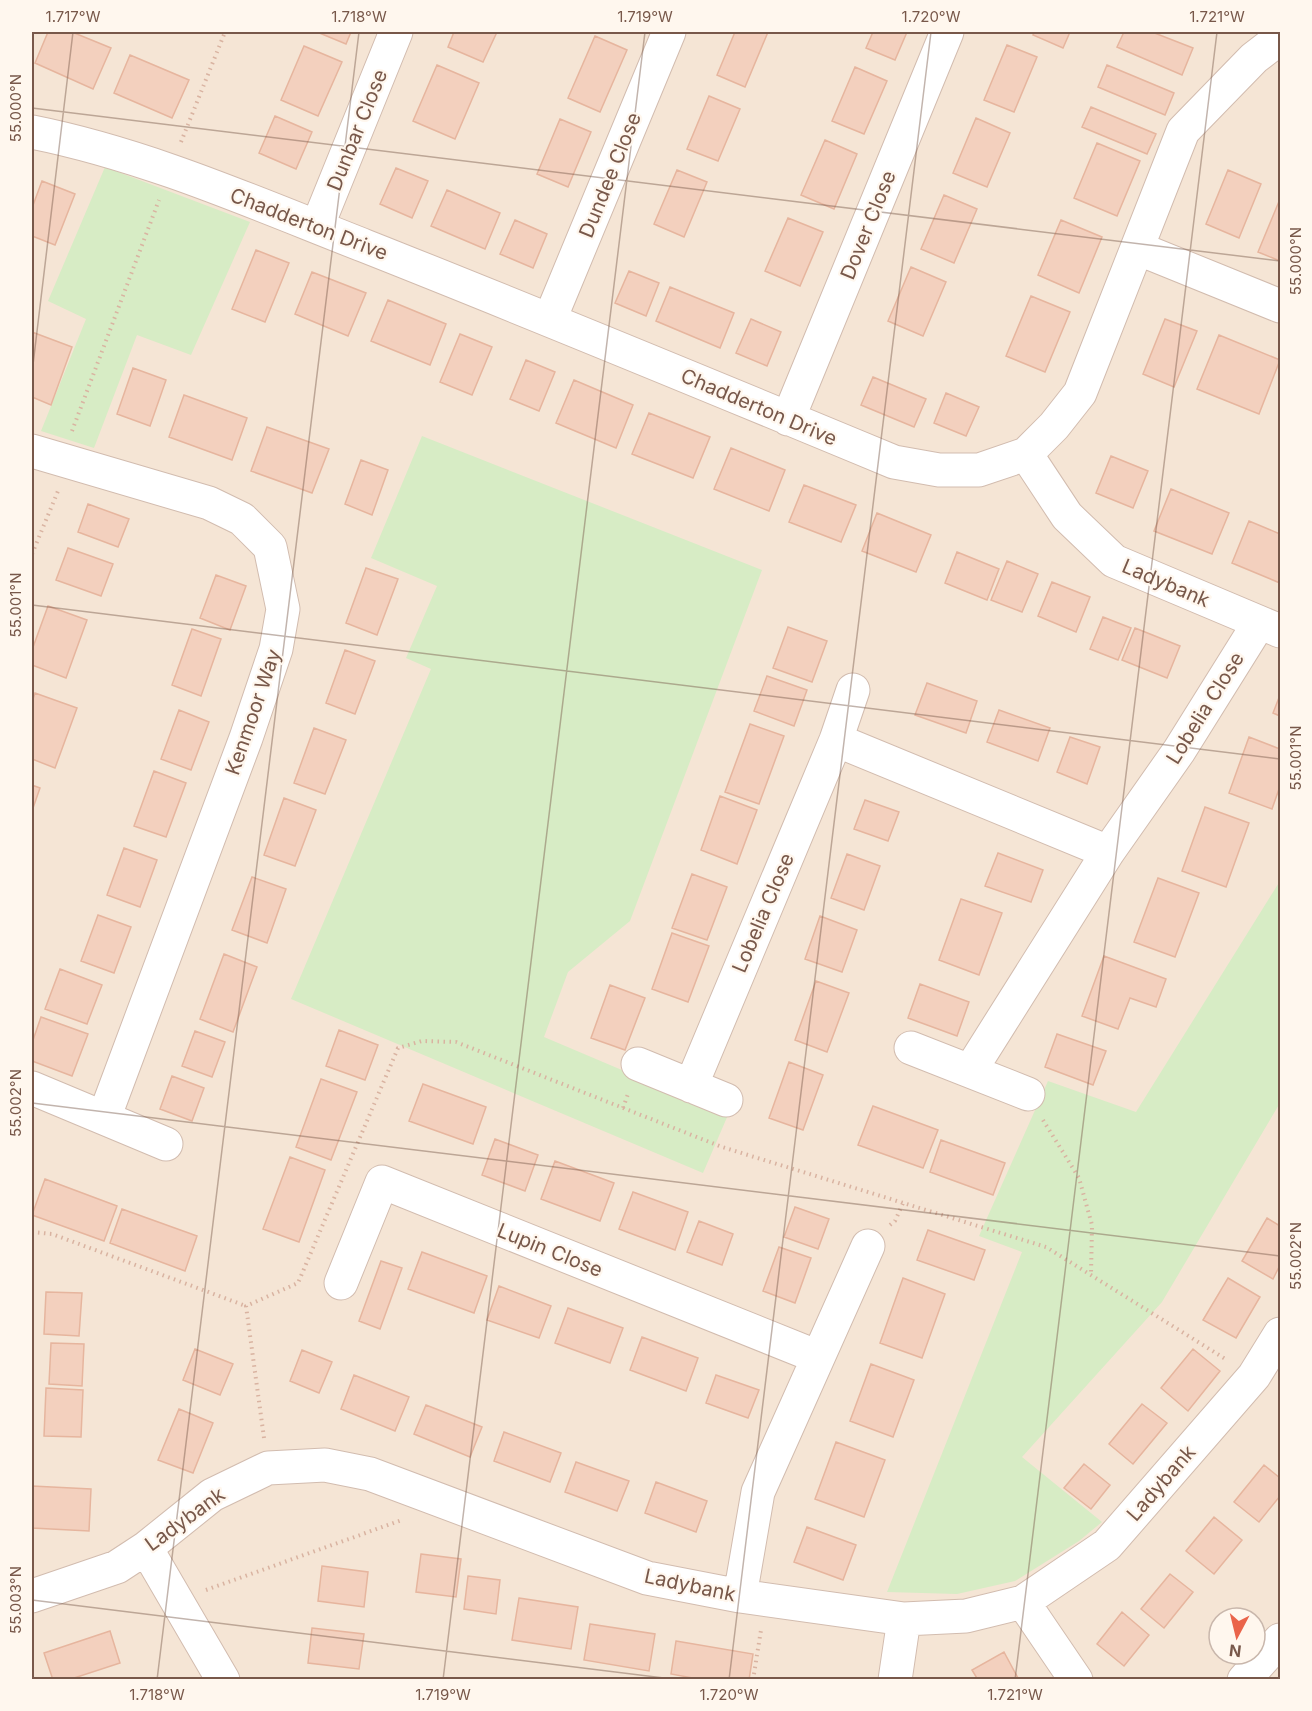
<svg xmlns="http://www.w3.org/2000/svg" width="1312" height="1711" font-family="Inter,sans-serif">
	<style>
		.residential { fill: #f5e5d5; fill-rule: evenodd }
		.green { fill: #d7ecc5 }
		.building { fill: #f3d0be; stroke: #e6b59e; stroke-width: 1.5 }
		.lines { fill: none; stroke-linecap: round; stroke-linejoin: round }
		.minor-casing { stroke: #d2bcaf; stroke-width: 35 }
		.path { stroke: #d9b3a1; stroke-width: 4; stroke-dasharray: 1.5 4.5; stroke-linecap: butt }
		.minor { stroke: #fff; stroke-width: 33 }
		.ticks { fill: none; stroke: #78584a; stroke-width: 1.5; stroke-opacity: 0.45 }
		.labels { text-anchor: middle; stroke-width: 4.5; stroke-linejoin: round; paint-order: stroke }
		.street-label { font-size: 20px; fill: #78584a; stroke: #fff7ee }
		.neatline { fill: none; stroke: #78584a; stroke-width: 2 }
		.ticks-label { font-size: 15px; text-anchor: middle; fill: #78584a }
	</style>
	<rect width="100%" height="100%" fill="#fdf3e7"/>
	<path class="residential" d="M 32,32 L 1280,32 L 1280,1679 L 32,1680 ZM 1219,1618 L 1255,1618 L 1255,1654 L 1219,1654 Z"/>
	<path class="green" d="M 105,167 L 250,222 L 191,355 L 137,335 L 94,448 L 41,431 L 86,319 L 48,301 Z
		M 422,436 L 762,570 L 630,921 L 568,972 L 544,1037 L 728,1115 L 703,1173 L 291,999 L 431,669 L 406,658 L 437,586 L 371,558 Z
		M 1280,881 L 1280,1103 L 1162,1302 L 1022,1457 L 1102,1522 L 1079,1541 L 1015,1581 L 957,1594 L 887,1592 L 1022,1252 L 979,1236 L 1048,1081 L 1136,1112 Z"/>
	<path class="building" d="M 48,32 L 72,32 L 111,48 L 93,89 L 35,63 Z
		M 317,32 L 351,32 L 346,44 Z
		M 454,32 L 497,32 L 483,62 L 448,47 Z
		M 735,32 L 768,32 L 745,87 L 717,75 Z
		M 873,32 L 907,32 L 895,60 L 866,48 Z
		M 1035,32 L 1070,32 L 1063,48 L 1033,35 Z
		M 1124,32 L 1152,32 L 1193,48 L 1182,75 L 1117,47 Z
		M 595,36 L 627,50 L 600,112 L 568,98 Z
		M 1007,45 L 1037,57 L 1014,112 L 984,100 Z
		M 304,46 L 342,62 L 318,116 L 281,100 Z
		M 130,55 L 189,80 L 172,118 L 114,93 Z
		M 437,65 L 479,83 L 455,139 L 413,121 Z
		M 1107,65 L 1174,93 L 1165,115 L 1098,87 Z
		M 855,67 L 887,81 L 864,134 L 832,121 Z
		M 709,96 L 740,109 L 718,161 L 687,149 Z
		M 1091,107 L 1156,134 L 1147,154 L 1082,127 Z
		M 275,116 L 312,132 L 296,169 L 259,153 Z
		M 976,118 L 1010,133 L 987,187 L 953,173 Z
		M 560,119 L 591,132 L 568,187 L 537,174 Z
		M 825,140 L 857,154 L 834,209 L 801,195 Z
		M 1097,143 L 1140,161 L 1117,216 L 1074,198 Z
		M 396,168 L 428,181 L 412,218 L 380,204 Z
		M 677,170 L 707,182 L 684,237 L 654,224 Z
		M 1228,170 L 1261,184 L 1239,238 L 1206,224 Z
		M 42,181 L 75,194 L 55,245 L 32,236 L 32,208 Z
		M 447,190 L 500,213 L 485,249 L 431,226 Z
		M 944,195 L 977,209 L 954,263 L 921,249 Z
		M 1280,199 L 1280,261 L 1258,252 Z
		M 788,218 L 823,232 L 800,286 L 765,271 Z
		M 515,220 L 547,234 L 533,268 L 500,254 Z
		M 1061,220 L 1102,237 L 1079,293 L 1038,275 Z
		M 256,250 L 289,263 L 265,322 L 232,309 Z
		M 911,267 L 946,282 L 923,336 L 888,321 Z
		M 629,271 L 659,283 L 646,316 L 615,303 Z
		M 312,272 L 366,293 L 348,336 L 295,314 Z
		M 670,287 L 734,313 L 720,348 L 656,321 Z
		M 1031,296 L 1070,312 L 1045,372 L 1006,356 Z
		M 388,300 L 446,324 L 430,365 L 371,341 Z
		M 751,319 L 781,332 L 767,366 L 736,353 Z
		M 1165,319 L 1197,331 L 1174,387 L 1143,374 Z
		M 32,332 L 72,347 L 51,405 L 32,397 Z
		M 460,334 L 492,347 L 472,395 L 440,382 Z
		M 1219,335 L 1280,360 L 1259,414 L 1197,389 Z
		M 526,360 L 555,372 L 539,411 L 510,399 Z
		M 133,368 L 166,380 L 150,426 L 117,414 Z
		M 873,377 L 926,399 L 914,427 L 861,405 Z
		M 574,380 L 633,405 L 616,448 L 556,423 Z
		M 946,393 L 979,407 L 966,436 L 934,423 Z
		M 184,395 L 247,418 L 232,460 L 169,437 Z
		M 649,413 L 710,437 L 693,478 L 632,454 Z
		M 267,427 L 329,449 L 312,493 L 251,471 Z
		M 731,448 L 785,470 L 769,511 L 714,489 Z
		M 1111,456 L 1148,471 L 1133,508 L 1096,493 Z
		M 361,460 L 388,470 L 372,515 L 345,504 Z
		M 804,485 L 856,505 L 841,542 L 789,522 Z
		M 1171,489 L 1229,513 L 1212,554 L 1154,531 Z
		M 88,504 L 129,519 L 118,547 L 78,532 Z
		M 877,513 L 931,535 L 916,572 L 862,551 Z
		M 1249,521 L 1280,534 L 1280,583 L 1232,563 Z
		M 68,548 L 113,564 L 101,596 L 56,580 Z
		M 957,552 L 999,569 L 987,600 L 945,583 Z
		M 1007,561 L 1038,574 L 1022,612 L 991,600 Z
		M 366,568 L 398,579 L 377,635 L 346,623 Z
		M 216,575 L 246,586 L 230,630 L 200,618 Z
		M 1052,582 L 1090,597 L 1076,632 L 1038,616 Z
		M 48,606 L 87,620 L 66,678 L 32,665 L 32,650 Z
		M 1103,617 L 1131,628 L 1118,660 L 1090,649 Z
		M 788,627 L 827,641 L 812,682 L 773,668 Z
		M 1135,628 L 1180,646 L 1167,678 L 1122,660 Z
		M 192,629 L 221,639 L 201,696 L 172,685 Z
		M 345,650 L 375,661 L 355,714 L 326,703 Z
		M 767,676 L 807,690 L 794,726 L 754,711 Z
		M 927,683 L 977,701 L 966,733 L 915,715 Z
		M 35,693 L 77,708 L 55,768 L 32,759 L 32,702 Z
		M 1280,695 L 1280,716 L 1273,713 Z
		M 179,710 L 209,722 L 191,770 L 161,759 Z
		M 999,710 L 1050,728 L 1038,761 L 987,742 Z
		M 750,724 L 784,736 L 759,804 L 725,792 Z
		M 314,728 L 346,740 L 325,794 L 294,783 Z
		M 1070,737 L 1100,747 L 1087,784 L 1057,772 Z
		M 1249,737 L 1280,749 L 1280,786 L 1272,809 L 1229,793 Z
		M 154,771 L 186,783 L 166,837 L 134,826 Z
		M 32,785 L 40,788 L 32,811 Z
		M 720,796 L 757,810 L 737,864 L 701,850 Z
		M 284,798 L 316,810 L 295,866 L 264,855 Z
		M 865,800 L 899,812 L 888,841 L 854,829 Z
		M 1205,807 L 1249,823 L 1226,887 L 1182,871 Z
		M 124,848 L 157,860 L 140,907 L 107,895 Z
		M 998,853 L 1043,870 L 1031,902 L 985,886 Z
		M 847,854 L 880,866 L 864,910 L 831,898 Z
		M 692,874 L 727,887 L 707,940 L 672,928 Z
		M 252,877 L 286,889 L 267,943 L 232,930 Z
		M 1158,878 L 1199,893 L 1175,957 L 1134,942 Z
		M 961,899 L 1002,913 L 979,975 L 939,960 Z
		M 98,915 L 131,927 L 114,973 L 81,961 Z
		M 820,916 L 857,930 L 842,972 L 805,959 Z
		M 672,933 L 709,946 L 688,1002 L 652,989 Z
		M 224,954 L 257,967 L 233,1032 L 200,1019 Z
		M 1104,956 L 1166,979 L 1156,1007 L 1130,998 L 1118,1029 L 1082,1016 Z
		M 60,969 L 102,985 L 87,1024 L 45,1009 Z
		M 816,981 L 849,993 L 827,1052 L 795,1040 Z
		M 920,984 L 969,1002 L 957,1036 L 908,1018 Z
		M 610,985 L 645,998 L 625,1050 L 591,1038 Z
		M 41,1017 L 88,1034 L 72,1076 L 32,1061 L 32,1043 Z
		M 339,1030 L 378,1045 L 365,1080 L 326,1066 Z
		M 195,1031 L 225,1042 L 212,1077 L 182,1066 Z
		M 1057,1034 L 1106,1051 L 1093,1085 L 1045,1067 Z
		M 789,1062 L 823,1075 L 803,1130 L 769,1118 Z
		M 172,1076 L 204,1088 L 192,1121 L 160,1109 Z
		M 321,1079 L 357,1092 L 331,1160 L 296,1147 Z
		M 423,1084 L 486,1107 L 473,1144 L 409,1121 Z
		M 873,1106 L 938,1130 L 923,1168 L 858,1145 Z
		M 495,1139 L 538,1155 L 525,1191 L 482,1175 Z
		M 941,1140 L 1005,1163 L 993,1195 L 930,1172 Z
		M 290,1157 L 325,1170 L 299,1242 L 263,1229 Z
		M 555,1161 L 614,1183 L 600,1221 L 541,1199 Z
		M 45,1179 L 117,1206 L 104,1241 L 32,1215 Z
		M 633,1192 L 688,1212 L 675,1250 L 619,1229 Z
		M 795,1207 L 829,1219 L 818,1249 L 784,1237 Z
		M 122,1209 L 197,1236 L 185,1271 L 110,1243 Z
		M 1267,1218 L 1280,1226 L 1280,1265 L 1273,1279 L 1242,1261 Z
		M 699,1221 L 733,1234 L 722,1265 L 687,1252 Z
		M 928,1230 L 985,1250 L 974,1280 L 917,1260 Z
		M 779,1247 L 811,1258 L 795,1303 L 763,1291 Z
		M 422,1252 L 487,1276 L 474,1313 L 408,1289 Z
		M 381,1261 L 402,1268 L 380,1329 L 359,1321 Z
		M 903,1278 L 945,1294 L 922,1358 L 880,1343 Z
		M 1228,1278 L 1260,1297 L 1236,1338 L 1203,1320 Z
		M 499,1286 L 551,1306 L 539,1338 L 487,1320 Z
		M 46,1292 L 82,1293 L 79,1336 L 44,1334 Z
		M 568,1308 L 623,1328 L 610,1363 L 555,1343 Z
		M 642,1337 L 698,1358 L 686,1391 L 630,1370 Z
		M 51,1343 L 84,1344 L 82,1386 L 49,1384 Z
		M 195,1349 L 233,1364 L 220,1395 L 183,1380 Z
		M 1193,1349 L 1220,1371 L 1188,1411 L 1161,1388 Z
		M 302,1350 L 332,1362 L 319,1393 L 290,1381 Z
		M 871,1364 L 914,1380 L 893,1437 L 850,1421 Z
		M 354,1375 L 409,1397 L 395,1431 L 341,1409 Z
		M 716,1375 L 759,1390 L 748,1418 L 706,1403 Z
		M 46,1388 L 83,1390 L 81,1437 L 44,1436 Z
		M 1142,1404 L 1167,1423 L 1133,1464 L 1109,1444 Z
		M 426,1405 L 482,1427 L 470,1457 L 414,1434 Z
		M 179,1409 L 213,1423 L 193,1473 L 158,1460 Z
		M 504,1432 L 561,1453 L 550,1482 L 494,1461 Z
		M 836,1442 L 885,1460 L 864,1517 L 815,1499 Z
		M 576,1462 L 629,1481 L 617,1511 L 565,1492 Z
		M 1084,1464 L 1110,1485 L 1091,1509 L 1064,1488 Z
		M 1264,1465 L 1280,1478 L 1280,1496 L 1259,1522 L 1234,1502 Z
		M 656,1482 L 707,1501 L 696,1532 L 645,1513 Z
		M 32,1486 L 91,1489 L 89,1531 L 32,1528 Z
		M 1214,1517 L 1242,1540 L 1214,1574 L 1186,1551 Z
		M 807,1527 L 856,1545 L 843,1580 L 794,1562 Z
		M 421,1554 L 461,1559 L 456,1597 L 416,1592 Z
		M 322,1566 L 368,1572 L 364,1607 L 318,1601 Z
		M 1170,1574 L 1193,1592 L 1164,1628 L 1141,1609 Z
		M 468,1576 L 500,1580 L 496,1614 L 464,1609 Z
		M 519,1598 L 578,1607 L 571,1649 L 512,1640 Z
		M 1122,1612 L 1149,1635 L 1124,1666 L 1097,1644 Z
		M 590,1624 L 655,1634 L 649,1671 L 584,1660 Z
		M 312,1628 L 364,1634 L 359,1669 L 308,1663 Z
		M 110,1631 L 120,1663 L 68,1680 L 53,1680 L 44,1653 Z
		M 676,1641 L 753,1654 L 749,1680 L 703,1680 L 671,1674 Z
		M 1004,1652 L 1019,1680 L 978,1680 L 972,1670 Z"/>
	<g class="lines">
		<defs>
			<path id="minor" d="M 32,132 C 147,155 255,203 365,246 C 542,316 718,389 894,462 L 939,470 L 979,470 L 1026,454 L 1054,426 L 1080,393 L 1183,131 L 1254,58 L 1280,38
				M 317,227 L 396,32
				M 1137,248 L 1280,306
				M 550,319 L 669,32
				M 788,419 L 947,32
				M 32,451 L 209,503 L 242,519 L 270,547 L 283,609 L 276,649 L 246,738 L 104,1118
				M 1026,454 L 1067,516 L 1114,561 L 1280,631
				M 836,740 L 1108,852
				M 911,1048 L 1028,1094
				M 638,1064 L 726,1100
				M 970,1071 L 1108,852 L 1179,751 L 1259,623
				M 691,1086 L 836,740 L 853,690
				M 32,1088 L 166,1144
				M 341,1283 L 382,1182 L 818,1357
				M 146,1548 L 223,1680
				M 32,1596 L 117,1567 L 146,1548 L 212,1495 L 268,1468 L 325,1465 L 370,1474 L 647,1578 L 740,1596 L 904,1619 L 966,1616 L 1023,1602 L 1107,1545 L 1254,1376 L 1280,1334
				M 740,1596 L 758,1492 L 868,1246
				M 1023,1602 L 1076,1680
				M 895,1680 L 904,1619
				M 1244,1680 L 1280,1640"/>
		</defs>
		<use href="#minor" class="minor-casing"/>
		<path class="path" d="M 181,142 L 225,32
			M 72,431 L 159,200
			M 32,554 L 58,491
			M 623,1108 L 628,1094
			M 1043,1120 L 1079,1178 L 1092,1225 L 1091,1274
			M 890,1225 L 895,1221 L 903,1203
			M 32,1232 L 52,1234 L 246,1306
			M 264,1438 L 246,1306 L 298,1283 L 398,1048 L 422,1041 L 456,1042 L 722,1147 L 1046,1247 L 1227,1360
			M 206,1590 L 402,1520
			M 753,1680 L 761,1630"/>
		<use href="#minor" class="minor"/>
	</g>
	<path class="ticks" d="M 32,108 L 1280,261M 32,373 L 73,32M 32,605 L 1280,759M 32,1103 L 1280,1256M 32,1600 L 680,1680M 157,1680 L 359,32M 443,1680 L 645,32M 729,1680 L 931,32M 1015,1680 L 1217,32"/>
	<g class="labels">
		<g class="street-label">
			<text transform="translate(357 130) rotate(-68)" y="7">Dunbar Close</text>
			<text transform="translate(610 175) rotate(-68)" y="7">Dundee Close</text>
			<text transform="translate(309 224) rotate(21)" y="7">Chadderton Drive</text>
			<text transform="translate(868 225) rotate(-68)" y="7">Dover Close</text>
			<text transform="translate(759 407) rotate(23)" y="7">Chadderton Drive</text>
			<text transform="translate(1166 583) rotate(23)" y="7">Ladybank</text>
			<text transform="translate(1205 708) rotate(-58)" y="7">Lobelia Close</text>
			<text transform="translate(253 712) rotate(-71)" y="7">Kenmoor Way</text>
			<text transform="translate(763 913) rotate(-67)" y="7">Lobelia Close</text>
			<text transform="translate(550 1250) rotate(22)" y="7">Lupin Close</text>
			<text transform="translate(1161 1483) rotate(-49)" y="7">Ladybank</text>
			<text transform="translate(185 1519) rotate(-36)" y="7">Ladybank</text>
			<text transform="translate(690 1585) rotate(12)" y="7">Ladybank</text>
		</g>
	</g>
	<rect width="1312" height="1711" fill="none" stroke="#fff7ee" stroke-width="66"/>
	<g transform="translate(1237 1636) rotate(187)"><circle r="28" fill="#fff7ee" stroke="#c9b7ac" stroke-width="1.5"/>
	<path d="M0-4.5L10 22L0 15L-10 22Z" fill="#ea644a"/>
	<text y="-9" font-size="16" font-weight="bold" text-anchor="middle" fill="#78584a">N</text>
	</g>
	<rect x="33" y="33" width="1246" height="1645" class="neatline"/>
	<g class="ticks-label">
		<text x="73" y="22">1.717°W</text>
		<text x="359" y="22">1.718°W</text>
		<text x="645" y="22">1.719°W</text>
		<text x="931" y="22">1.720°W</text>
		<text x="1217" y="22">1.721°W</text>
		<text transform="translate(16 108) rotate(-90)" y="5">55.000°N</text>
		<text transform="translate(1296 261) rotate(-90)" y="5">55.000°N</text>
		<text transform="translate(16 605) rotate(-90)" y="5">55.001°N</text>
		<text transform="translate(1296 758) rotate(-90)" y="5">55.001°N</text>
		<text transform="translate(16 1103) rotate(-90)" y="5">55.002°N</text>
		<text transform="translate(1296 1256) rotate(-90)" y="5">55.002°N</text>
		<text transform="translate(16 1600) rotate(-90)" y="5">55.003°N</text>
		<text x="157" y="1700">1.718°W</text>
		<text x="443" y="1700">1.719°W</text>
		<text x="729" y="1700">1.720°W</text>
		<text x="1015" y="1700">1.721°W</text>
	</g>
</svg>
